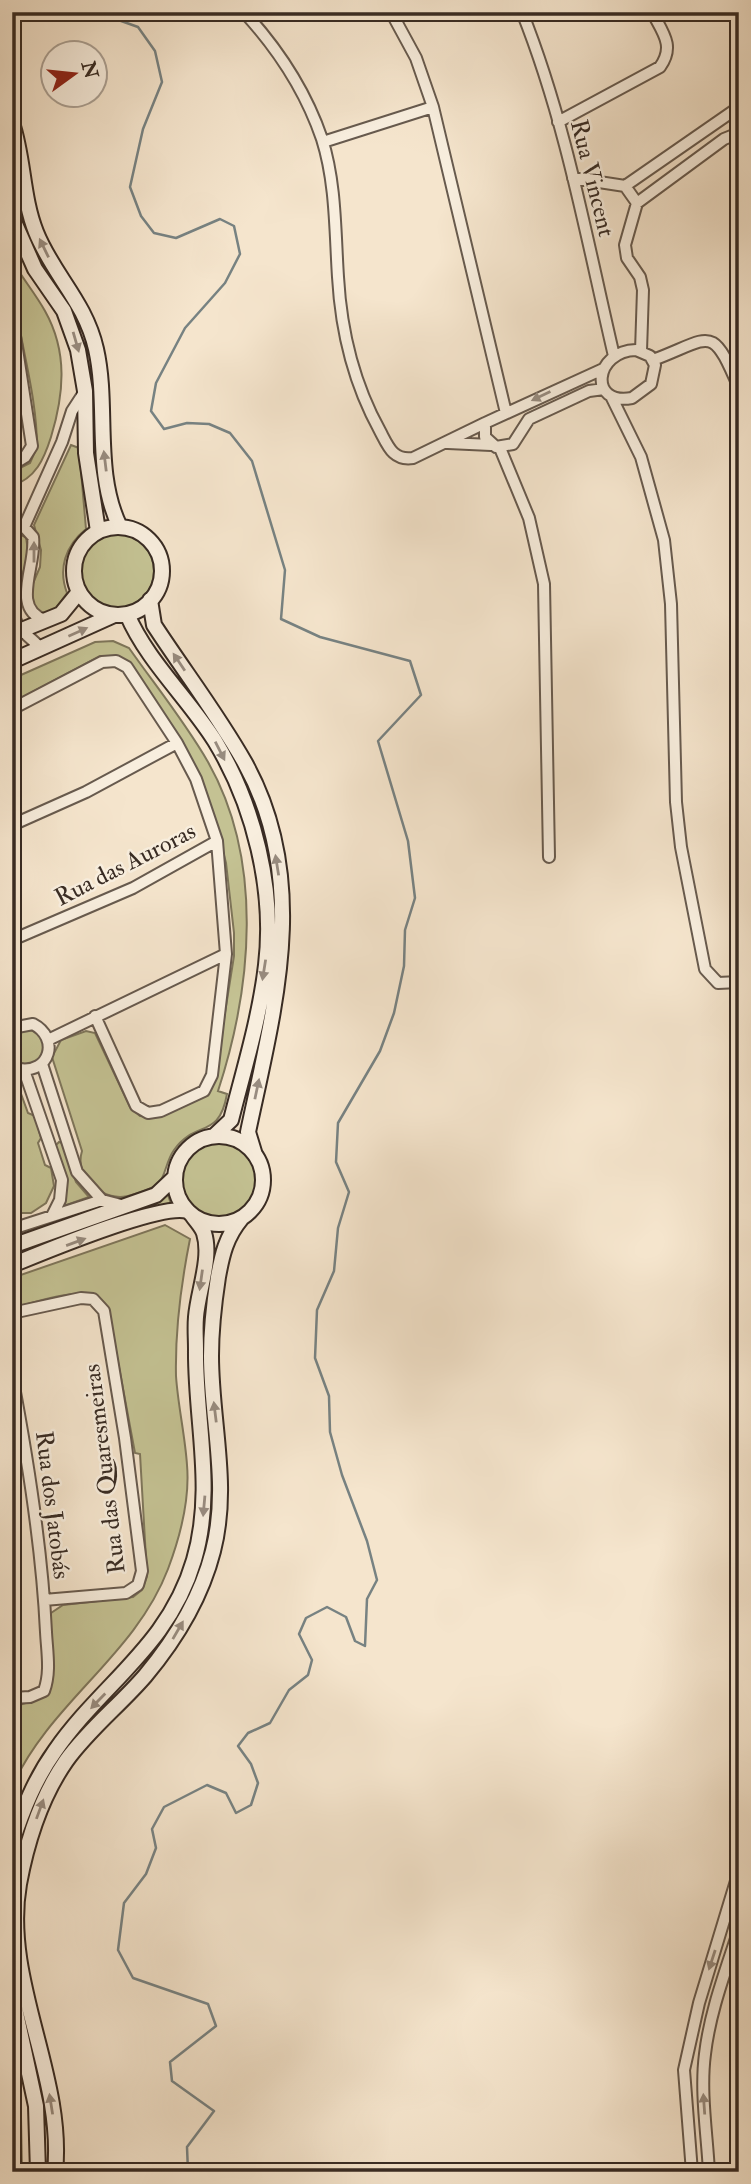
<svg xmlns="http://www.w3.org/2000/svg" width="751" height="2184" font-family="'IM FELL Double Pica',serif">
	<style>
		.green { fill: #c4c293; stroke: #7e765b; stroke-width: 2 }
		.lines { fill: none; stroke-linecap: round; stroke-linejoin: round }
		.stream { stroke: #778282; stroke-width: 2.5 }
		.street-casing { stroke: #675a4e; stroke-width: 14 }
		.secondary-casing { stroke: #382b23; stroke-width: 18 }
		.street { stroke: #f8eede; stroke-width: 10 }
		.secondary { stroke: #f8eede; stroke-width: 14 }
		.oneway { fill: #988c80 }
		.labels { text-anchor: middle; stroke-width: 5; stroke-linejoin: round; paint-order: stroke }
		.street-label { font-size: 24px; fill: #382b23; stroke: #f8eede }
	</style>
	<rect width="100%" height="100%" fill="#f5e5cd"/>
	<filter id="stains"><feTurbulence type="fractalNoise" baseFrequency=".00286" numOctaves="4"/><feColorMatrix values="0 0 0 0 .2 0 0 0 0 .09 0 0 0 0 .02 0 0 0 .5 -.17"/></filter>
	<radialGradient id="worn" r=".72"><stop offset=".6" stop-color="#630" stop-opacity="0"/><stop offset="1" stop-color="#630" stop-opacity=".3"/></radialGradient>
	<path class="green" d="M 12,260 C 22,278 35,293 45,311 C 68,352 64,394 51,437 C 44,459 36,478 12,486 L 12,472 L 30,463 L 37,447 C 37,384 12,323 12,260 Z
		M 71,445 L 79,448 L 86,529 C 65,546 58,569 67,593 L 51,615 L 34,612 L 31,588 L 40,567 L 41,550 L 34,525 Z
		M 17,534 L 26,537 C 29,553 27,567 19,581 L 12,584 L 12,539 Z
		M80 571a37 37 0 1 1 74 0a37 37 0 1 1-74 0Z
		M 113,641 L 129,648 C 155,685 185,722 208,762 C 264,861 252,987 218,1091 L 227,1094 C 219,1140 196,1119 174,1150 C 166,1161 166,1175 158,1185 C 147,1190 132,1197 120,1197 C 96,1196 75,1174 82,1151 L 52,1057 L 61,1040 L 86,1031 L 95,1033 L 130,1107 L 140,1116 L 155,1117 L 202,1097 L 215,1076 L 234,956 L 234,933 L 226,863 L 214,816 L 120,657 L 100,656 L 12,703 L 12,679 L 95,642 Z
		M10 1047a17 17 0 1 1 34 0a17 17 0 1 1-34 0Z
		M 12,1073 L 22,1081 L 20,1091 L 28,1113 L 35,1116 L 41,1138 L 38,1143 L 45,1165 L 51,1168 L 54,1186 L 46,1203 L 31,1213 L 12,1213 Z
		M 59,1142 L 62,1143 L 76,1182 L 89,1197 L 61,1207 L 55,1146 Z
		M182 1180a37 37 0 1 1 74 0a37 37 0 1 1-74 0Z
		M 167,1192 L 171,1204 L 12,1258 L 12,1249 Z
		M 165,1225 L 190,1239 C 181,1284 175,1329 176,1376 C 178,1406 185,1435 187,1465 C 190,1499 180,1537 168,1569 C 135,1656 49,1703 12,1787 L 12,1710 C 21,1701 33,1704 44,1696 L 51,1613 L 63,1605 L 133,1597 L 142,1590 L 147,1576 L 140,1454 L 135,1453 L 108,1308 C 92,1279 38,1303 12,1308 L 12,1278 Z
		M 12,2067 L 21,2117 L 22,2172 L 12,2172 Z"/>
	<g class="lines">
		<path class="stream" d="M 96,12 L 138,27 L 155,51 L 162,82 L 143,129 L 130,187 L 141,216 L 154,233 L 176,238 L 220,219 L 234,226 L 240,254 L 225,283 L 185,328 L 156,383 L 151,411 L 164,429 L 187,423 L 209,424 L 230,433 L 252,461 L 285,570 L 281,619 L 320,637 L 410,661 L 421,695 L 378,741 L 408,841 L 415,898 L 405,930 L 404,966 L 394,1013 L 380,1051 L 338,1123 L 336,1162 L 349,1192 L 338,1228 L 334,1271 L 317,1310 L 315,1358 L 329,1396 L 330,1432 L 342,1475 L 367,1541 L 377,1580 L 367,1599 L 365,1646 L 355,1641 L 346,1617 L 327,1607 L 306,1618 L 299,1634 L 312,1660 L 308,1675 L 289,1690 L 270,1723 L 248,1733 L 238,1746 L 251,1764 L 258,1783 L 251,1805 L 236,1813 L 226,1793 L 207,1785 L 164,1807 L 152,1829 L 156,1848 L 146,1874 L 124,1903 L 118,1950 L 133,1978 L 208,2004 L 216,2026 L 170,2062 L 172,2081 L 214,2111 L 187,2147 L 188,2172"/>
		<defs>
			<path id="street" d="M 244,12 C 278,49 306,92 322,139 C 336,183 335,231 338,277 C 341,330 354,384 380,431 C 388,446 393,461 413,458 L 485,423
				M 391,12 L 416,58 L 433,107 L 506,413
				M 522,12 C 566,122 587,241 614,356
				M 558,122 L 660,67 C 675,46 663,33 652,12
				M 323,142 L 433,107
				M 573,178 L 625,186 L 637,203 L 625,245 L 627,258 L 640,277 L 643,290 L 641,351
				M 625,186 L 739,107
				M 637,203 L 724,139 L 739,133
				M 12,317 L 32,446 L 25,457 L 12,465
				M 636,350 L 650,356 L 655,365 L 651,384 L 632,398 C 588,406 594,351 636,350 Z
				M 653,360 C 712,338 711,322 739,388
				M 603,369 L 485,423 L 485,437 L 496,447 L 513,444 L 529,419 L 589,391 L 604,389
				M 611,396 L 641,457 L 664,540 L 671,604 L 676,802 L 681,847 L 705,969 L 718,983 L 739,982
				M 448,443 L 491,445
				M 500,448 L 529,518 L 544,584 L 549,857
				M 24,527 L 62,442 L 72,411 L 85,391
				M 12,529 L 24,527 L 33,537 C 37,564 10,609 45,620
				M 12,612 L 19,628 L 41,648
				M 12,709 L 102,662 L 116,661 L 127,667 L 177,743 L 196,779 L 217,841 L 226,954 L 212,1075 L 204,1091 L 161,1111 L 148,1113 L 136,1106 L 95,1016
				M 12,825 L 86,792 L 177,743
				M 12,940 L 133,888 L 217,841
				M 12,1028 L 33,1024 C 60,1038 50,1074 19,1069
				M 48,1040 L 226,954
				M 42,1064 L 77,1172 L 102,1200
				M 18,1069 L 26,1076 L 62,1180 L 60,1200 L 52,1216
				M 12,1229 L 102,1200 L 125,1206
				M 12,1313 L 81,1298 L 93,1299 L 104,1311 L 125,1438 L 142,1571 L 138,1585 L 126,1593 L 44,1600
				M 12,1376 C 28,1460 42,1547 46,1632 C 47,1652 51,1672 44,1691 L 30,1697 L 12,1698
				M 692,2172 L 684,2070 L 699,2003 L 739,1871
				M 709,2172 C 707,2133 700,2092 705,2054 C 710,2011 726,1970 739,1929"/>
			<path id="secondary" d="M 12,123 C 24,159 22,197 36,232 C 53,275 85,301 96,349 C 109,406 93,472 120,527
				M 12,217 L 35,269 L 64,311 L 78,350 L 85,391 L 86,453 L 98,531
				M74 571a44 44 0 1 1 88 0a44 44 0 1 1-88 0Z
				M 150,600 L 154,625 C 184,671 218,715 245,763 C 311,882 274,1009 248,1132 L 255,1155
				M 127,614 C 147,661 188,698 215,741 C 254,805 275,890 266,965 C 260,1017 244,1069 231,1120 L 214,1136
				M 12,634 L 61,614 L 79,592
				M 12,661 L 114,615
				M175 1180a44 44 0 1 1 88 0a44 44 0 1 1-88 0Z
				M 12,1246 L 156,1195 L 175,1177
				M 12,1265 C 44,1252 160,1203 188,1211
				M 12,1842 C 23,1809 35,1779 55,1751 C 102,1683 169,1646 194,1560 C 215,1489 195,1420 196,1349 C 196,1338 195,1328 196,1317 C 198,1291 212,1258 204,1233 C 202,1227 196,1221 192,1215
				M 12,1994 L 36,2106 L 38,2172
				M 55,2172 C 65,2075 2,1981 19,1884 C 27,1841 41,1797 66,1761 C 89,1729 120,1705 145,1676 C 176,1639 201,1598 213,1551 C 230,1485 211,1422 211,1356 C 211,1330 214,1303 218,1277 C 222,1255 226,1237 241,1219"/>
		</defs>
		<use href="#street" class="street-casing"/>
		<use href="#secondary" class="secondary-casing"/>
		<use href="#street" class="street"/>
		<use href="#secondary" class="secondary"/>
	</g>
	<defs><path id="oneway-solid" d="M-6-.8H1V-3.2L6.5 0L1 3.2V.8H-6Z" transform="scale(1.75)"/></defs>
	<g class="oneway">
		<use href="#oneway-solid" transform="translate(44 248) rotate(-116)"/>
		<use href="#oneway-solid" transform="translate(76 342) rotate(74)"/>
		<use href="#oneway-solid" transform="translate(541 396) rotate(154)"/>
		<use href="#oneway-solid" transform="translate(105 461) rotate(-97)"/>
		<use href="#oneway-solid" transform="translate(34 552) rotate(-90)"/>
		<use href="#oneway-solid" transform="translate(78 632) rotate(-24)"/>
		<use href="#oneway-solid" transform="translate(179 662) rotate(-124)"/>
		<use href="#oneway-solid" transform="translate(220 751) rotate(63)"/>
		<use href="#oneway-solid" transform="translate(277 865) rotate(-99)"/>
		<use href="#oneway-solid" transform="translate(264 970) rotate(99)"/>
		<use href="#oneway-solid" transform="translate(257 1089) rotate(-78)"/>
		<use href="#oneway-solid" transform="translate(76 1242) rotate(-20)"/>
		<use href="#oneway-solid" transform="translate(201 1280) rotate(98)"/>
		<use href="#oneway-solid" transform="translate(215 1412) rotate(-97)"/>
		<use href="#oneway-solid" transform="translate(204 1506) rotate(95)"/>
		<use href="#oneway-solid" transform="translate(178 1630) rotate(-60)"/>
		<use href="#oneway-solid" transform="translate(98 1701) rotate(134)"/>
		<use href="#oneway-solid" transform="translate(40 1809) rotate(-70)"/>
		<use href="#oneway-solid" transform="translate(712 1960) rotate(108)"/>
		<use href="#oneway-solid" transform="translate(51 2104) rotate(-99)"/>
		<use href="#oneway-solid" transform="translate(704 2104) rotate(-94)"/>
	</g>
	<g class="labels">
		<g class="street-label">
			<text transform="translate(593 178) rotate(76)" y="8">Rua Vincent</text>
			<text transform="translate(125 864) rotate(-27)" y="8">Rua das Auroras</text>
			<text transform="translate(104 1469) rotate(-97)" y="8">Rua das Quaresmeiras</text>
			<text transform="translate(53 1505) rotate(83)" y="8">Rua dos Jatobás</text>
		</g>
	</g>
	<rect width="751" height="2184" fill="none" stroke="#f5e5cd" stroke-width="42"/>
	<rect x="14" y="14" width="723" height="2156" fill="none" stroke="#382b23" stroke-width="3.5"/>
	<rect x="21" y="21" width="709" height="2142" fill="none" stroke="#382b23" stroke-width="2"/>
	<g transform="translate(74 74) rotate(75)"><circle r="33" fill="#f8eede" stroke="#aba093" stroke-width="2"/>
	<path d="M0-5L12 26L0 18L-12 26Z" fill="#8f2418"/>
	<text y="-10" font-size="19" font-weight="bold" text-anchor="middle" fill="#382b23">N</text>
	</g>
	<rect width="100%" height="100%" filter="url(#stains)"/>
	<rect width="100%" height="100%" fill="url(#worn)"/>
</svg>
